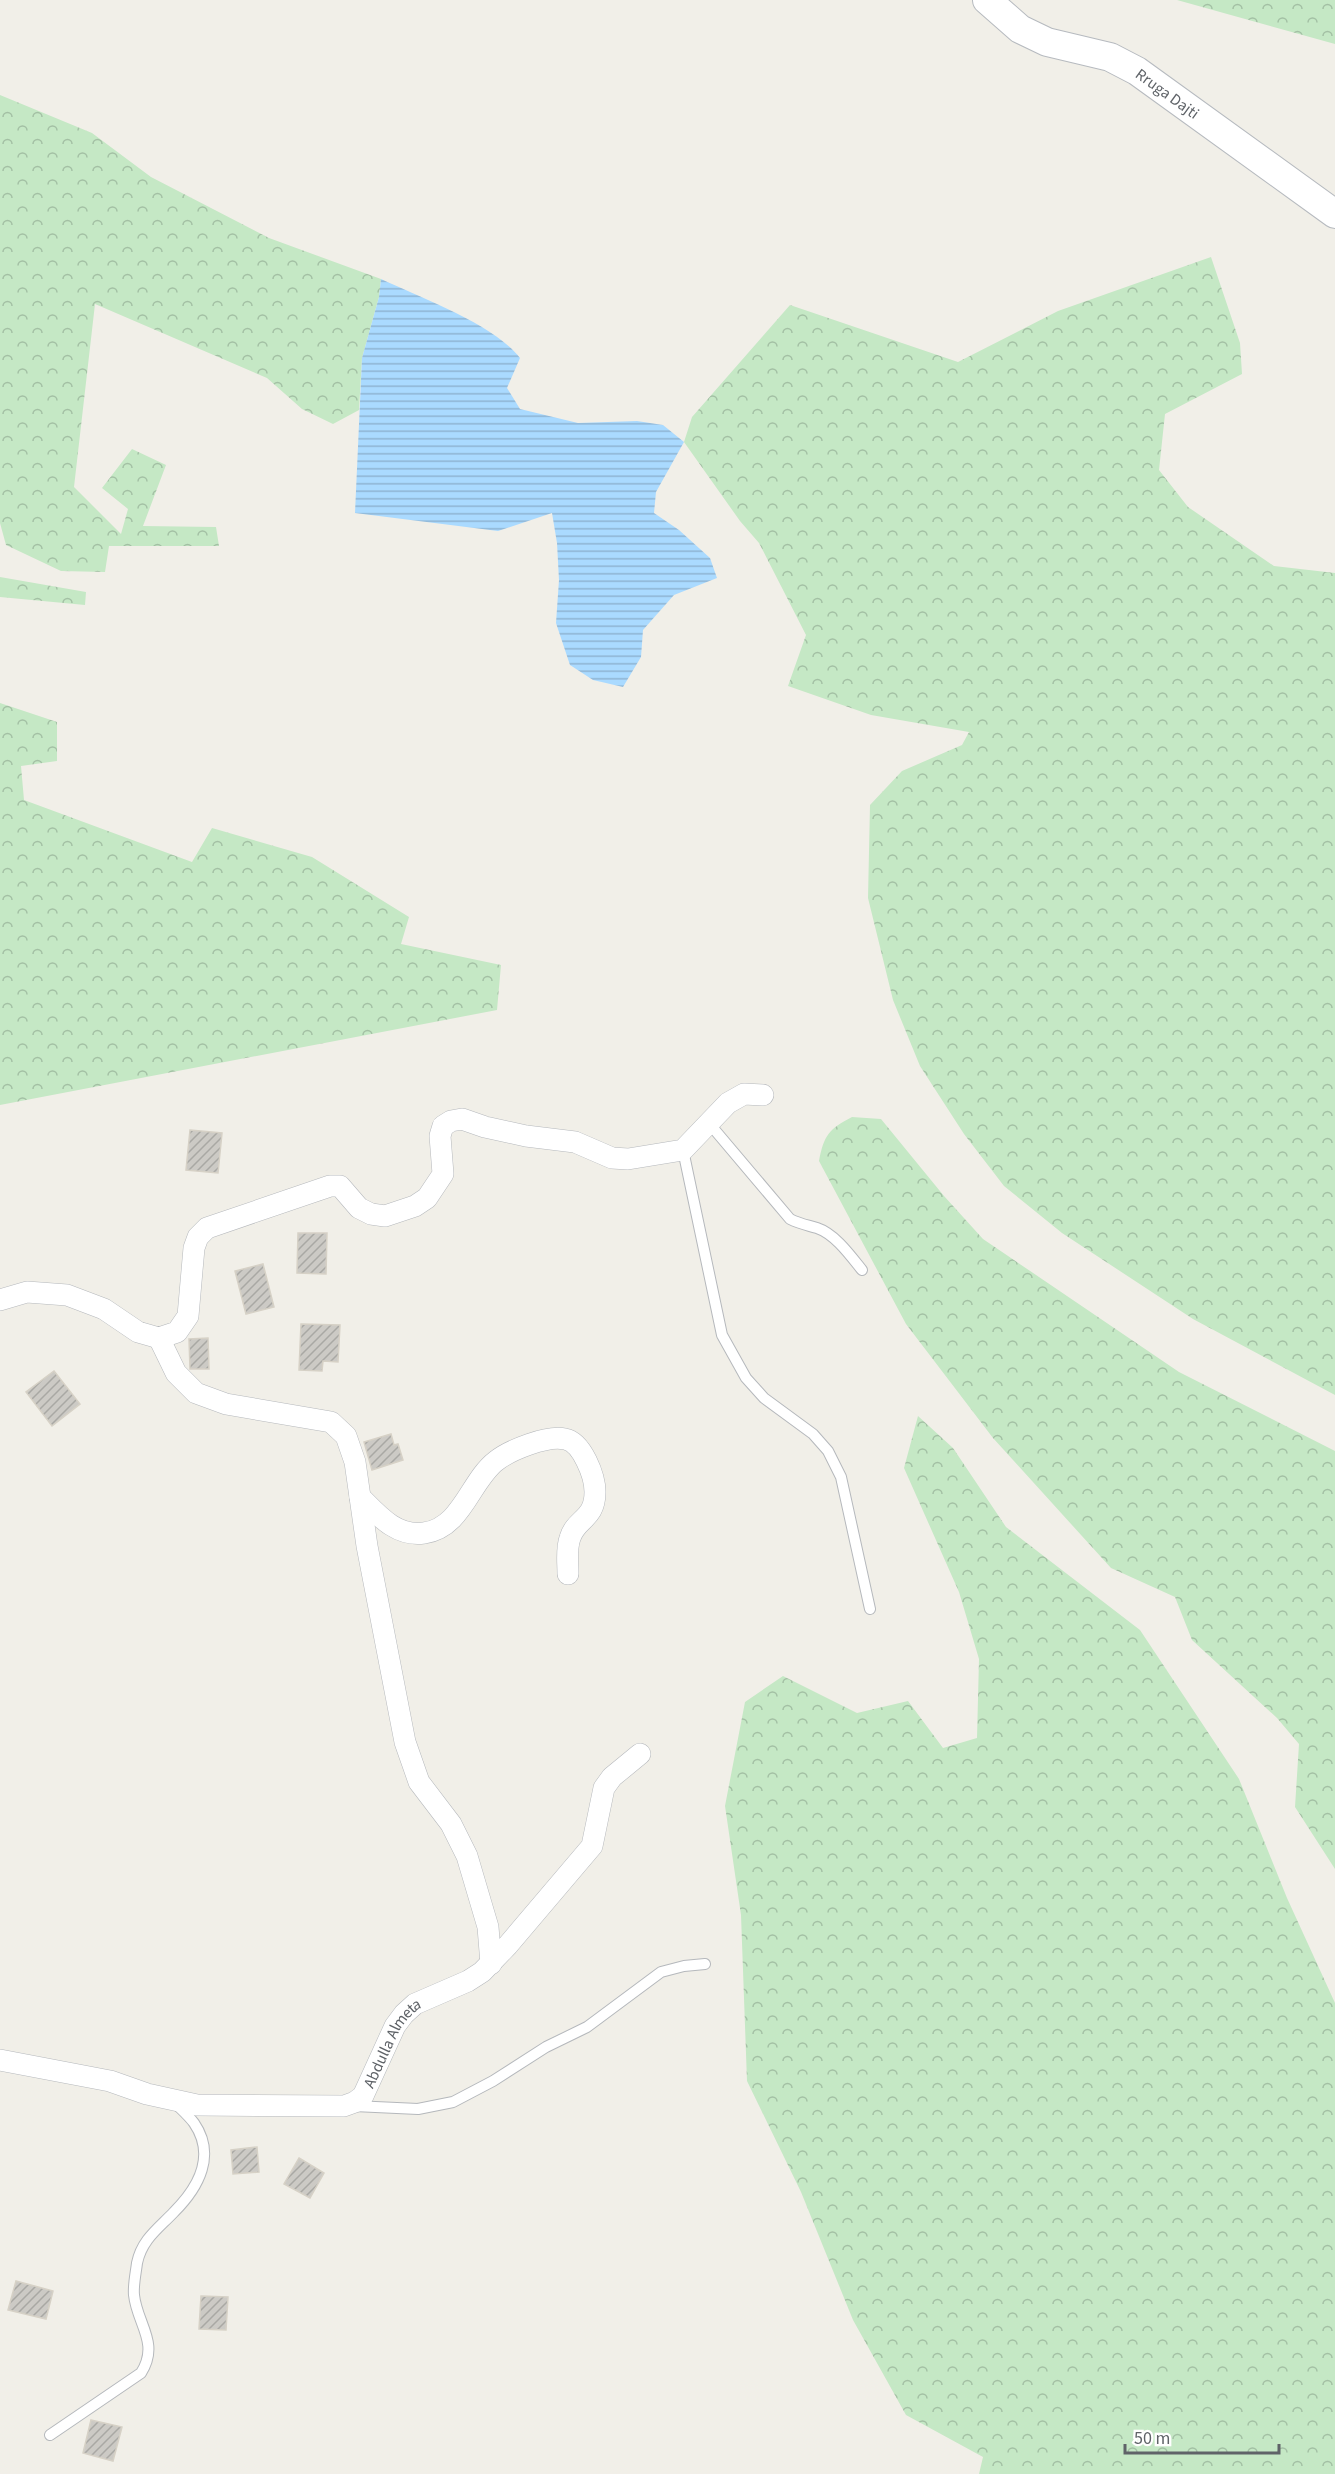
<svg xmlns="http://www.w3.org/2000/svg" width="1335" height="2474" font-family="'Source Sans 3',sans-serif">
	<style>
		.forest { fill: url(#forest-crowns) }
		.water { fill: url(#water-rules) }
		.building { fill: url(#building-hatch); stroke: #d6d1c6; stroke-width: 1.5 }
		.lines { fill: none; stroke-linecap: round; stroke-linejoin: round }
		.lane-casing { stroke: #b5b8bc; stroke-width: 12 }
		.street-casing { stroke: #b5b8bc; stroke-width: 22 }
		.secondary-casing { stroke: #b6babf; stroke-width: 30 }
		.lane { stroke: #fff; stroke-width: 10 }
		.street { stroke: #fff; stroke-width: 21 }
		.secondary { stroke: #fff; stroke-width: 28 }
		.labels { text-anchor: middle; stroke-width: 5; stroke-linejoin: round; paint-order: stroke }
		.street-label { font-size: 16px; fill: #5f6368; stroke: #fff }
	</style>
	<defs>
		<pattern id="forest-crowns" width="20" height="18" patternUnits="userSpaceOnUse" patternTransform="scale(1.5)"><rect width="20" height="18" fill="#c5e8c5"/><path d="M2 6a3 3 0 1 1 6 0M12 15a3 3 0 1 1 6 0" fill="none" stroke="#a3c0a4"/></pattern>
		<pattern id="water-rules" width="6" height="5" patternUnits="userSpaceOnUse" patternTransform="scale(1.5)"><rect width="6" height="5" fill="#aadaff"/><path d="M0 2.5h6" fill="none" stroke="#8eb4d2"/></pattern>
		<pattern id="building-hatch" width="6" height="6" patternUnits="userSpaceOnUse" patternTransform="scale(1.5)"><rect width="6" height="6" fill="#cccac5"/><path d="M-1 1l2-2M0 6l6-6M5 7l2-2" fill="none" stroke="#a9a8a4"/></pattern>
	</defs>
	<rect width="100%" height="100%" fill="#f1efe8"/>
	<path class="forest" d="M 1177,0 L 1335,0 L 1335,44 Z
		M 0,95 L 92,133 L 151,177 L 269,238 L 381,279 L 379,297 L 362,358 L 359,410 L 333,424 L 302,409 L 267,378 L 95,304 L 74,487 L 121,534 L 128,509 L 102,488 L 132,449 L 166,465 L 143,526 L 216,527 L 219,546 L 109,546 L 105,572 L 61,571 L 6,545 L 0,523 Z
		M 1211,257 L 1240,343 L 1242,374 L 1165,414 L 1159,470 L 1188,507 L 1274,566 L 1335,573 L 1335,1395 L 1193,1319 L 1062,1233 L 1004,1186 L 964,1134 L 920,1066 L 893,1000 L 868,898 L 870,805 L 902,771 L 962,745 L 969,732 L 871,715 L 788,686 L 806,635 L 759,543 L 740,521 L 684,442 L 692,417 L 790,305 L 958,362 L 1058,311 Z
		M 0,577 L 86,592 L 85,605 L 0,597 Z
		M 0,703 L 57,722 L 57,761 L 21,766 L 24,800 L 192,862 L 212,828 L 312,857 L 409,917 L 401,944 L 501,965 L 497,1010 L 0,1105 Z
		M 852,1117 L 881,1119 L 944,1196 L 983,1239 L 1179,1372 L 1335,1451 L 1335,1869 L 1295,1807 L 1299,1744 L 1277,1718 L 1192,1640 L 1175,1597 L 1111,1568 L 993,1438 L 906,1324 L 819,1161 C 824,1135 829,1129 852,1117 Z
		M 918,1416 L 953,1448 L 1006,1527 L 1140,1630 L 1239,1779 L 1287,1898 L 1335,2003 L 1335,2474 L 979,2474 L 983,2457 L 906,2415 L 853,2320 L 801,2192 L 747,2081 L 741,1915 L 725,1806 L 745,1702 L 783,1676 L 857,1713 L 908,1701 L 943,1748 L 977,1738 L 979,1659 L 959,1592 L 904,1468 Z"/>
	<path class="water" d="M 381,279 C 421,298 494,324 520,358 L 507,388 L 520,409 L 578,423 L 637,421 L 663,425 L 684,442 L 656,492 L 654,513 L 679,530 L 710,558 L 717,578 L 674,595 L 643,630 L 641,657 L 623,687 L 593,680 L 570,665 L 556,623 L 559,580 L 557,543 L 552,513 L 498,531 L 355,513 L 362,358 L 379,297 Z"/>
	<path class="building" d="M 190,1130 L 222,1133 L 218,1173 L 186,1170 Z
		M 298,1233 L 327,1233 L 326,1274 L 297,1273 Z
		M 263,1264 L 274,1307 L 246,1314 L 235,1271 Z
		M 301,1324 L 340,1325 L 338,1362 L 323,1361 L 322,1371 L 299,1370 Z
		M 208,1338 L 209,1369 L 190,1369 L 189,1339 Z
		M 54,1371 L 80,1404 L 52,1426 L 26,1392 Z
		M 391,1434 L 394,1445 L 398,1444 L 403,1460 L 372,1470 L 364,1442 Z
		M 257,2147 L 259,2172 L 233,2174 L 231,2150 Z
		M 299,2158 L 324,2173 L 310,2198 L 284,2184 Z
		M 16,2281 L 53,2291 L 46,2319 L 8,2310 Z
		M 201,2296 L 228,2297 L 226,2330 L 199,2329 Z
		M 91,2420 L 122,2427 L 113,2461 L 83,2453 Z"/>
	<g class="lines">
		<defs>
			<path id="lane" d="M 708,1122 L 790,1219 C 800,1224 807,1225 817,1228 C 835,1234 850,1255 862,1270
				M 683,1150 L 722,1335 L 746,1378 L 764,1398 L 813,1434 L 828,1451 L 841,1477 L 870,1609
				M 354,2106 L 418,2109 L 453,2102 L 493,2081 L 546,2047 L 587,2027 L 661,1972 L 684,1966 L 705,1964
				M 50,2435 L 141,2373 C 160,2343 137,2324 134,2295 C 133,2285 136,2272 137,2263 C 142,2239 159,2228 174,2212 C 199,2187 216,2155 194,2123 C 189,2116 181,2109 175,2103"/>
			<g id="street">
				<path d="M 0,1300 L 27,1292 L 67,1295 L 104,1309 L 138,1332 L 159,1338 L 177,1332 L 188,1316 L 194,1248 L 198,1237 L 207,1228 L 330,1186 L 340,1186 L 359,1208 L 371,1214 L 385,1216 L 415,1206 L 427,1198 L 443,1174 L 440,1136 L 443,1126 L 451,1121 L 462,1119 L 485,1127 L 526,1136 L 575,1142 L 612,1158 L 628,1159 L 683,1150 L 728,1103 L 744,1094 L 763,1095"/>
				<path d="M 159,1338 L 176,1373 L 196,1393 L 226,1404 L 331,1422 L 346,1436 L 355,1462 L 367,1546 L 405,1742 L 419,1782 L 451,1824 L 467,1856 L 488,1927 L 491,1964"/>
				<path d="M 360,1497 C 378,1515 396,1537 424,1533 C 462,1528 470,1481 496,1461 C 510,1450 547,1435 565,1439 C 582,1442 595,1476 595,1492 C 595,1520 576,1518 570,1538 C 566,1549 568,1562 568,1574"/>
				<path id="s1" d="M 0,2060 L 110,2081 L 147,2094 L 197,2105 L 344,2106 L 355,2102 L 363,2096 L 395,2026 L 404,2014 L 415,2004 L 468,1981 L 482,1972 L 508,1945 L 592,1846 L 604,1788 L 612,1777 L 640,1754"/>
			</g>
			<g id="secondary">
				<path id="s2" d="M 987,0 L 1020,29 L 1047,42 L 1110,57 L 1137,71 L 1335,214"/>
			</g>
		</defs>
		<use href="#lane" class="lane-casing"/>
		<use href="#street" class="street-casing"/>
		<use href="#secondary" class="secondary-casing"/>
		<use href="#lane" class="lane"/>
		<use href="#street" class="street"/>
		<use href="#secondary" class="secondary"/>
	</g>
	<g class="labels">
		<g class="street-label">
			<text dy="6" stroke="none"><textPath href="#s2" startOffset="207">Rruga Dajti</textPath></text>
			<text dy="6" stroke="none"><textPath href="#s1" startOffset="432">Abdulla Almeta</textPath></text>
		</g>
	</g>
	<path d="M1125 2444v9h154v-9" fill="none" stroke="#5f6368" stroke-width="3"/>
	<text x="1134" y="2444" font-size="18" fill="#5f6368" stroke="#ffffff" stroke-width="4.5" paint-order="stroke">50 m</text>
</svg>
